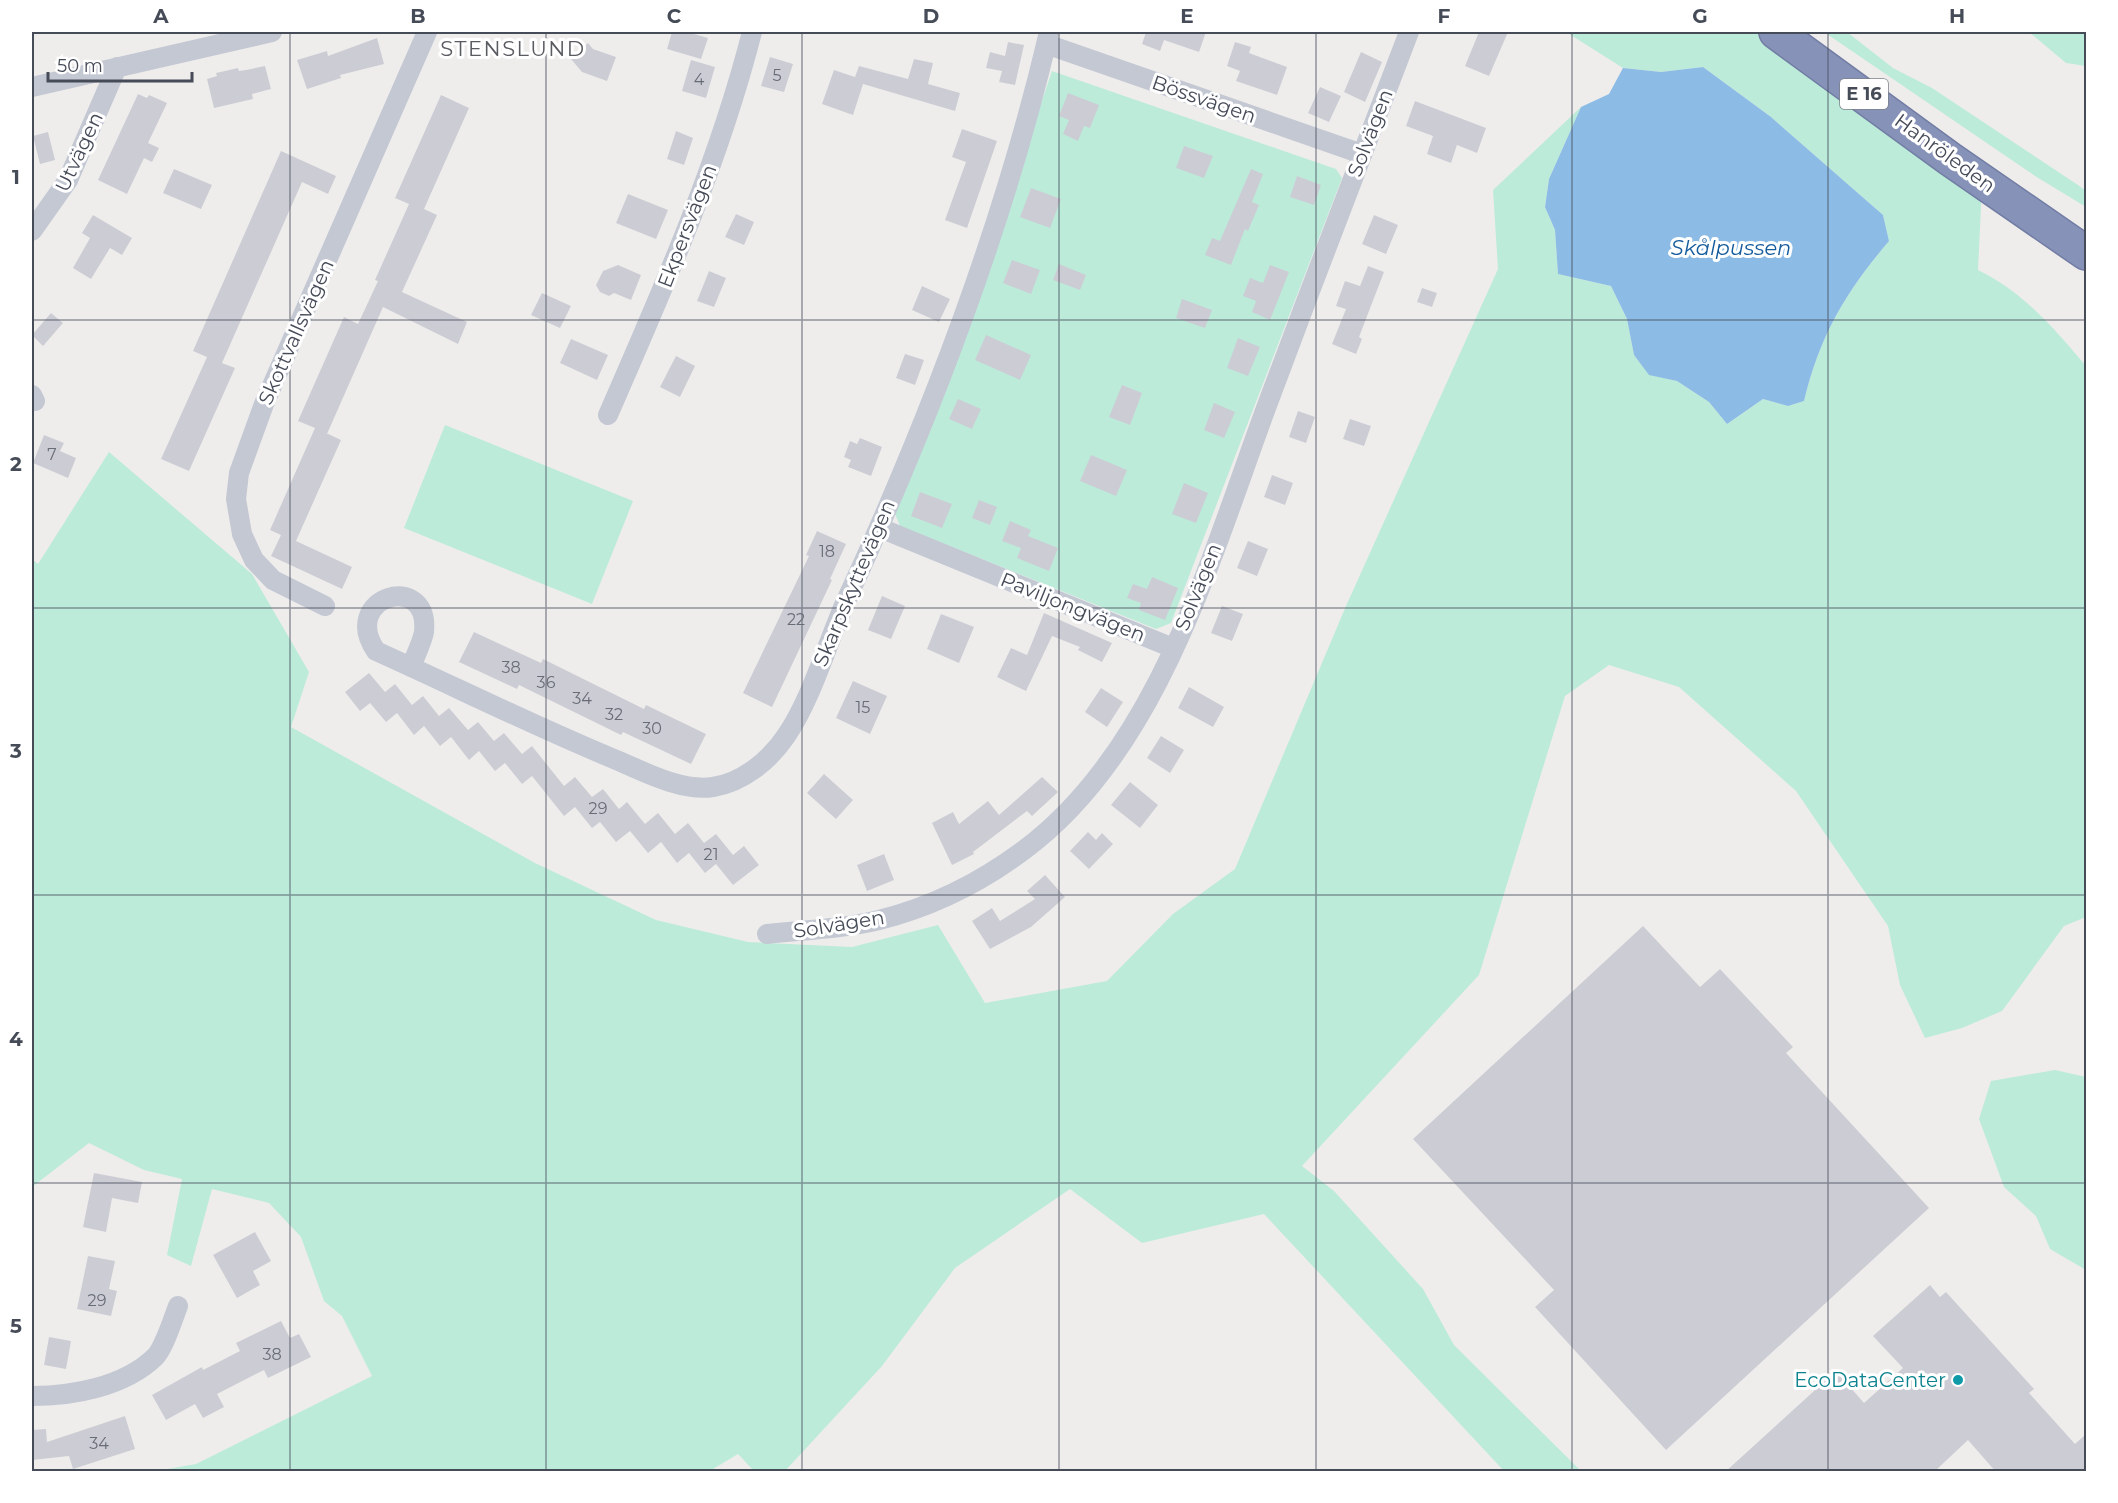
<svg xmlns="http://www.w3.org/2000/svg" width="2118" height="1503" font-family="Montserrat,sans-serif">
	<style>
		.green { fill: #bcebda }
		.water { fill: #8cbbe5 }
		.building { fill: #cccdd4 }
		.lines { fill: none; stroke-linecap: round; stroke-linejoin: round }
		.highway-casing { stroke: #727da4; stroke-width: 36 }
		.street { stroke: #c3c8d3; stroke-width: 20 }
		.highway { stroke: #8792b8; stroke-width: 33 }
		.grid { fill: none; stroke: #464b58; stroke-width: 1.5; stroke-opacity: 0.55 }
		.culture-dot { fill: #0f9aa8; stroke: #fff; stroke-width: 2 }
		.labels { text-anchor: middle; stroke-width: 6; stroke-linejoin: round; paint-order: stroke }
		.number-label { font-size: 16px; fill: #686c77 }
		.shield { fill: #fff; stroke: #7e818a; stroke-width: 1.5 }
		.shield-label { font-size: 18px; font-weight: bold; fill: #464b58 }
		.street-label { font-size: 20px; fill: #464b58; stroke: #fff }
		.culture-label { font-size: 20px; fill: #0d838f; stroke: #fff; text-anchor: end }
		.neighbourhood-label { font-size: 21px; letter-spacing: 1.5px; fill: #595b61; stroke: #fff }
		.water-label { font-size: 21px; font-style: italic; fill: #155c9c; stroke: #fff }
		.neatline { fill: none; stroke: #464b58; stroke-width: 2 }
		.grid-label { font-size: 20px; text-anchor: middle; font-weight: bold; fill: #464b58 }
	</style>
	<rect width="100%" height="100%" fill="#efedec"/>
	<path class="green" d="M 1566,32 L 1762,32 L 1982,186 L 1978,270 C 2022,291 2055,329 2086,366 L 2086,917 L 2064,926 L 2002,1011 L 1962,1028 L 1925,1038 L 1900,985 L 1888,926 L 1796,791 L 1679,687 L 1609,665 L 1565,696 L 1479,975 L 1302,1166 L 1334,1191 L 1423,1289 L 1454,1345 L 1581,1471 L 1504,1471 L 1264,1214 L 1142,1243 L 1070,1189 L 955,1268 L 882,1366 L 785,1471 L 754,1471 L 738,1454 L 708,1472 L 156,1471 L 196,1464 L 372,1376 L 342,1316 L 324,1301 L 301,1237 L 269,1203 L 212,1189 L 191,1266 L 167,1255 L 182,1179 L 144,1170 L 89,1143 L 32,1187 L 32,559 L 38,564 L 109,452 L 252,574 L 309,672 L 291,727 L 535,863 L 656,920 L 748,942 L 852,947 L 938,925 L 985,1003 L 1107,981 L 1173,914 L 1235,869 L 1346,606 L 1498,269 L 1493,190 L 1581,107 L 1549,179 L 1545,207 L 1555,230 L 1558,274 L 1611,286 L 1627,319 L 1634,355 L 1649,374 L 1677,381 L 1709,402 L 1727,424 L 1763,399 L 1788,406 L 1804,401 C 1820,335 1845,293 1889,241 L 1883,215 L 1771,117 L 1703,67 L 1661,72 L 1623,68 Z
		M 1824,32 L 1847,32 L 1893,68 L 1932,88 L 2078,185 L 2086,191 L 2086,207 L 2035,176 Z
		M 2029,32 L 2086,32 L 2086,66 L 2066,63 Z
		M 1052,71 L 1336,169 L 1342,178 L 1171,623 L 1156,629 L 900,526 L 895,514 L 929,433 Z
		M 445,425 L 633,501 L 592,604 L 404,528 Z
		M 2055,1070 L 2086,1077 L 2086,1270 L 2050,1249 L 2036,1216 L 2004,1187 L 1979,1119 L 1991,1081 Z"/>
	<path class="water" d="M 1703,67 L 1771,117 L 1883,215 L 1889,241 C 1845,293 1820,335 1804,401 L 1788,406 L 1763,399 L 1727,424 L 1709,402 L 1677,381 L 1649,375 L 1634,355 L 1627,319 L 1611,286 L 1558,274 L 1555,230 L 1545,207 L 1549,179 L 1581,107 L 1609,94 L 1623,68 L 1661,72 Z"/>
	<path class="building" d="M 672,32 L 687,32 L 708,38 L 701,59 L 667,49 Z
		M 1146,32 L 1206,32 L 1199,52 L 1164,40 L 1160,51 L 1142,44 Z
		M 1479,32 L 1508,32 L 1489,76 L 1465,66 Z
		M 377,38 L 384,64 L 340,75 L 341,78 L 307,89 L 297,60 L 327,51 L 328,56 Z
		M 1008,42 L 1024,45 L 1015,85 L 999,82 L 1002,71 L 986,68 L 990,52 L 1005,56 Z
		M 1235,42 L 1251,47 L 1249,53 L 1287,67 L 1277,95 L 1236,81 L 1240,71 L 1227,66 Z
		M 588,43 L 593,49 L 616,57 L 607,81 L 582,72 L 571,59 Z
		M 1361,52 L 1382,62 L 1365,102 L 1344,92 Z
		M 770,57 L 793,64 L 784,92 L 761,86 Z
		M 914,59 L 933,63 L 928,84 L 960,93 L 955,111 L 863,84 L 853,115 L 822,104 L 834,70 L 855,77 L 859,66 L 908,79 Z
		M 691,60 L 715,67 L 706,98 L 682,91 Z
		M 265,66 L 271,89 L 252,94 L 253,99 L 214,108 L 207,79 L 217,76 L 216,73 L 238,68 L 239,71 L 246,70 Z
		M 1320,87 L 1341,96 L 1329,122 L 1308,113 Z
		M 1068,93 L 1099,105 L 1090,128 L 1084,126 L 1078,141 L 1063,134 L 1069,120 L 1059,116 Z
		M 138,94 L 147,98 L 149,95 L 167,103 L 148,143 L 159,148 L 152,162 L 144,158 L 127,194 L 98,180 Z
		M 441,95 L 469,108 L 424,209 L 437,215 L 402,292 L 467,322 L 458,344 L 383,307 L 327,434 L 322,431 L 341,440 L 296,541 L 352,567 L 342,589 L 271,556 L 281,535 L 270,530 L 315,428 L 298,421 L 344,317 L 358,324 L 378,281 L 375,280 L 409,204 L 395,198 Z
		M 1415,101 L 1486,128 L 1477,153 L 1457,145 L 1451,163 L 1427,154 L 1433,136 L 1406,126 Z
		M 962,129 L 997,141 L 967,228 L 945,220 L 966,162 L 952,157 Z
		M 676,131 L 693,138 L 684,165 L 667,159 Z
		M 48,132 L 55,160 L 40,164 L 33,136 Z
		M 1184,146 L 1213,156 L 1204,178 L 1176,168 Z
		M 281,151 L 336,176 L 328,194 L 302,182 L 222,363 L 235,368 L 189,471 L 161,459 L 207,357 L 193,351 Z
		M 174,169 L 212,185 L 201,209 L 163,193 Z
		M 1251,169 L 1263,174 L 1252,202 L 1259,205 L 1248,231 L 1245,229 L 1231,265 L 1205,255 L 1212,238 L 1220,241 Z
		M 1297,176 L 1321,185 L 1314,205 L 1290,197 Z
		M 1031,188 L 1061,199 L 1050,228 L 1020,217 Z
		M 628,194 L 668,210 L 656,239 L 616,223 Z
		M 736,214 L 754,222 L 744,245 L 725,237 Z
		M 93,215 L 132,238 L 122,255 L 110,248 L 91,279 L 73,268 L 90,238 L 82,233 Z
		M 1374,215 L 1398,225 L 1386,254 L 1362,244 Z
		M 1012,260 L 1040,270 L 1031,294 L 1003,283 Z
		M 1059,264 L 1086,275 L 1080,290 L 1053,280 Z
		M 618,265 L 641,275 L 631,300 L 614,293 L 609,296 L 600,292 L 596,285 L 603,271 Z
		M 1270,265 L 1289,272 L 1270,320 L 1252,312 L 1256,301 L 1243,296 L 1250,278 L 1263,283 Z
		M 1368,266 L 1384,272 L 1359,337 L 1362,339 L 1356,354 L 1332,344 L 1346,309 L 1336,306 L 1345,281 L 1360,286 Z
		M 709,271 L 726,278 L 714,307 L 697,301 Z
		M 922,286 L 950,299 L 939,322 L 912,310 Z
		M 1422,288 L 1437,293 L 1432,307 L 1417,302 Z
		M 542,293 L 571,306 L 560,328 L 531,315 Z
		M 1182,299 L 1212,310 L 1205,328 L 1176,318 Z
		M 51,313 L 63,323 L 43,346 L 32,335 Z
		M 986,335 L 1031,355 L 1020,380 L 975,360 Z
		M 1238,338 L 1260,347 L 1248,376 L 1227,368 Z
		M 571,339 L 608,355 L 597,380 L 560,363 Z
		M 905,354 L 924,360 L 915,385 L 896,378 Z
		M 676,356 L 695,366 L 680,397 L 660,387 Z
		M 1122,385 L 1142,393 L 1130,425 L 1109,417 Z
		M 958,399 L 981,409 L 972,429 L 949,419 Z
		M 1214,403 L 1235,412 L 1224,438 L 1204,430 Z
		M 1298,411 L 1315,417 L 1306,443 L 1289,437 Z
		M 1350,419 L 1371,426 L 1364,446 L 1343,439 Z
		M 44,435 L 64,443 L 60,451 L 76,458 L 68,478 L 33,463 Z
		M 860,438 L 882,447 L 871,476 L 848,467 L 851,460 L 844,457 L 850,441 L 857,444 Z
		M 1091,455 L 1127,470 L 1116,496 L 1080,481 Z
		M 1272,475 L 1293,483 L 1285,505 L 1264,497 Z
		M 1184,483 L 1208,493 L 1196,523 L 1172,514 Z
		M 920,492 L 952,504 L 942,528 L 911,516 Z
		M 979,500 L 997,507 L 990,525 L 972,518 Z
		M 1010,521 L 1031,530 L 1028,536 L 1058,548 L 1049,571 L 1017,558 L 1021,548 L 1002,541 Z
		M 817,531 L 846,544 L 830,579 L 832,580 L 772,707 L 743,693 L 809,556 L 806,555 Z
		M 1248,541 L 1268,549 L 1257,576 L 1237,568 Z
		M 1152,577 L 1178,588 L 1165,620 L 1139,610 L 1141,603 L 1127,598 L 1133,584 L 1147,589 Z
		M 882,596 L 905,606 L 891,639 L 868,630 Z
		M 1222,606 L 1243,614 L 1232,641 L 1211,633 Z
		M 1044,613 L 1112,643 L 1102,662 L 1078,650 L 1080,647 L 1052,636 L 1026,691 L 997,677 L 1011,648 L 1027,655 Z
		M 941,614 L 974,627 L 959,663 L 927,649 Z
		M 474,632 L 541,663 L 543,659 L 644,709 L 646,705 L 706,734 L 691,764 L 623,732 L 621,735 L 519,685 L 517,689 L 459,662 Z
		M 369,673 L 385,692 L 395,684 L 412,705 L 423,696 L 439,716 L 449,708 L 468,730 L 478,722 L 494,741 L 504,733 L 522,754 L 532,746 L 564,786 L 575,777 L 592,797 L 603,789 L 619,809 L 627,802 L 645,824 L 658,813 L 675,834 L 688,823 L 704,843 L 716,834 L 733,855 L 744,846 L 759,865 L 733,885 L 716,864 L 705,873 L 689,853 L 677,863 L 661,842 L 648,853 L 630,831 L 616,842 L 600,822 L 592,828 L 575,807 L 564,816 L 532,776 L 522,784 L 505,763 L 495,771 L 479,751 L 469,760 L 451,737 L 440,746 L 424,726 L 414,735 L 397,713 L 386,722 L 370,703 L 360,711 L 345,692 Z
		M 853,681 L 887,696 L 870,734 L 836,718 Z
		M 1189,687 L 1224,707 L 1213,727 L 1178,708 Z
		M 1101,688 L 1123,702 L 1107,727 L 1085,712 Z
		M 1161,736 L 1184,750 L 1170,773 L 1147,758 Z
		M 824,774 L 853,800 L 836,819 L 807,793 Z
		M 1042,777 L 1058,792 L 1032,816 L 1027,811 L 973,852 L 974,854 L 952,865 L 932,823 L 953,812 L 959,824 L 988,801 L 999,815 Z
		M 1130,782 L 1158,805 L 1140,828 L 1111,805 Z
		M 1088,832 L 1096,840 L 1102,833 L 1113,844 L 1089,869 L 1070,851 Z
		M 884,854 L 894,880 L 867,891 L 857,865 Z
		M 1045,875 L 1065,897 L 1031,927 L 990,949 L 972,921 L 992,908 L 1000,921 L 1035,899 L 1027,891 Z
		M 1643,926 L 1700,987 L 1720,969 L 1793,1047 L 1786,1053 L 1929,1208 L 1666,1450 L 1535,1307 L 1554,1290 L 1413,1139 Z
		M 94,1173 L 142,1182 L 138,1203 L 112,1198 L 106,1232 L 83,1227 Z
		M 255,1232 L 271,1261 L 253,1271 L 260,1285 L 237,1298 L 213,1255 Z
		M 88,1256 L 115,1261 L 109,1289 L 117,1291 L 111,1316 L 77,1309 Z
		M 1930,1285 L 1940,1297 L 1946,1292 L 2034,1389 L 2029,1393 L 2075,1444 L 2086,1434 L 2086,1472 L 1996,1472 L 1968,1440 L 1934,1472 L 1725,1472 L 1836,1371 L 1864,1403 L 1903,1368 L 1873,1336 Z
		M 281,1321 L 290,1338 L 299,1334 L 311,1357 L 268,1378 L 264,1370 L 217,1394 L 224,1407 L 203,1418 L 195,1404 L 166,1420 L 152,1395 L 202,1367 L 203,1370 L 240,1351 L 236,1343 Z
		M 49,1337 L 71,1341 L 66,1369 L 44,1365 Z
		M 125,1416 L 135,1449 L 73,1469 L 69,1456 L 32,1460 L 32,1430 L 46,1429 L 47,1442 Z"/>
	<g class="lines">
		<defs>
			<path id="highway" d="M 1776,32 L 1950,159 L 2086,253"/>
		</defs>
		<use href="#highway" class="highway-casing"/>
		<path class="street" d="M 1046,44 L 1362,154
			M 32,87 L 272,32
			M 32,231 L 68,180 L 117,67
			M 32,395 L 35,401
			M 608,415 C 663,289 718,165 752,32
			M 880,528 L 1173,648
			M 325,606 L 273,580 L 254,560 L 242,534 L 236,499 L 239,473 L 264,404 L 427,32
			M 411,667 C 415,656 422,643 424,632 C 430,570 339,597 376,651 C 456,687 534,726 614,759 C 643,771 681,792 713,787 C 742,783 770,760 786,736 C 811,700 827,644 845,603 C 928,423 1004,225 1049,32
			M 767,934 C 804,930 843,929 879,920 C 931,907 981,882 1024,850 C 1160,749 1212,552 1269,400 C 1315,277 1362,154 1409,32
			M 32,1396 C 72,1396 124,1387 155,1357 C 164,1348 173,1319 178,1306"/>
		<use href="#highway" class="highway"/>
	</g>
	<path class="grid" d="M 290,32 L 290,1472M 546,32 L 546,1472M 802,32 L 802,1472M 1059,32 L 1059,1472M 1316,32 L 1316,1472M 1572,32 L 1572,1472M 1828,32 L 1828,1472M 32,320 L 2086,320M 32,608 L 2086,608M 32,895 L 2086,895M 32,1183 L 2086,1183"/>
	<circle class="culture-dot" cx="1958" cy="1380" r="6"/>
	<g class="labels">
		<g class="number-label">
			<text x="777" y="81">5</text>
			<text x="699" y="85">4</text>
			<text x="52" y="460">7</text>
			<text x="827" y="557">18</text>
			<text x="796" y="625">22</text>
			<text x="511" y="673">38</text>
			<text x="546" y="688">36</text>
			<text x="582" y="704">34</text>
			<text x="863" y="713">15</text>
			<text x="614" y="720">32</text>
			<text x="652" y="734">30</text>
			<text x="598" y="814">29</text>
			<text x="711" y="860">21</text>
			<text x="97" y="1306">29</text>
			<text x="272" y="1360">38</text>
			<text x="99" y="1449">34</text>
		</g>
		<rect class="shield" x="1840" y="79" width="48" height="30" rx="4.5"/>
		<g class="shield-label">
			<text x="1864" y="100">E 16</text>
		</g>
		<g class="street-label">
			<text transform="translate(1204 99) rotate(19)" y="7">Bössvägen</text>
			<text transform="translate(1370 133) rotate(-69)" y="7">Solvägen</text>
			<text transform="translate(79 152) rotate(-65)" y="7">Utvägen</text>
			<text transform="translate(1945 153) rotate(36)" y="7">Hanröleden</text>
			<text transform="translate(687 226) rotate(-69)" y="7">Ekpersvägen</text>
			<text transform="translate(296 332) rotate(-66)" y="7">Skottvallsvägen</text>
			<text transform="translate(854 583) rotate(-67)" y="7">Skarpskyttevägen</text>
			<text transform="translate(1198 587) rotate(-68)" y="7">Solvägen</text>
			<text transform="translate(1073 607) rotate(22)" y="7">Paviljongvägen</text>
			<text transform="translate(839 924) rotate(-9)" y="7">Solvägen</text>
		</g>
		<g class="culture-label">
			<text x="1946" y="1387">EcoDataCenter</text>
		</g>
		<g class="neighbourhood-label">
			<text x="513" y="56">STENSLUND</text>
		</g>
		<g class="water-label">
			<text x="1731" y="255">Skålpussen</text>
		</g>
	</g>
	<rect width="2118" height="1503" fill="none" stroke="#ffffff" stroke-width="66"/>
	<path d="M48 72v9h144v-9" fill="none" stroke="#464b58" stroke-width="3"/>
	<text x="57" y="72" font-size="18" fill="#464b58" stroke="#ffffff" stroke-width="4.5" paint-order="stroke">50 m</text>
	<rect x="33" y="33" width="2052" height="1437" class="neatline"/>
	<g class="grid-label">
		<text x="161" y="23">A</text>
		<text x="418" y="23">B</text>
		<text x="674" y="23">C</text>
		<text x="931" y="23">D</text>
		<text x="1187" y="23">E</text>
		<text x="1444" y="23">F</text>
		<text x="1700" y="23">G</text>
		<text x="1957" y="23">H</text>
		<text x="16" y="184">1</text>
		<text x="16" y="471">2</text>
		<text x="16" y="758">3</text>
		<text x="16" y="1046">4</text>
		<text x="16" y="1333">5</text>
	</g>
</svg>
